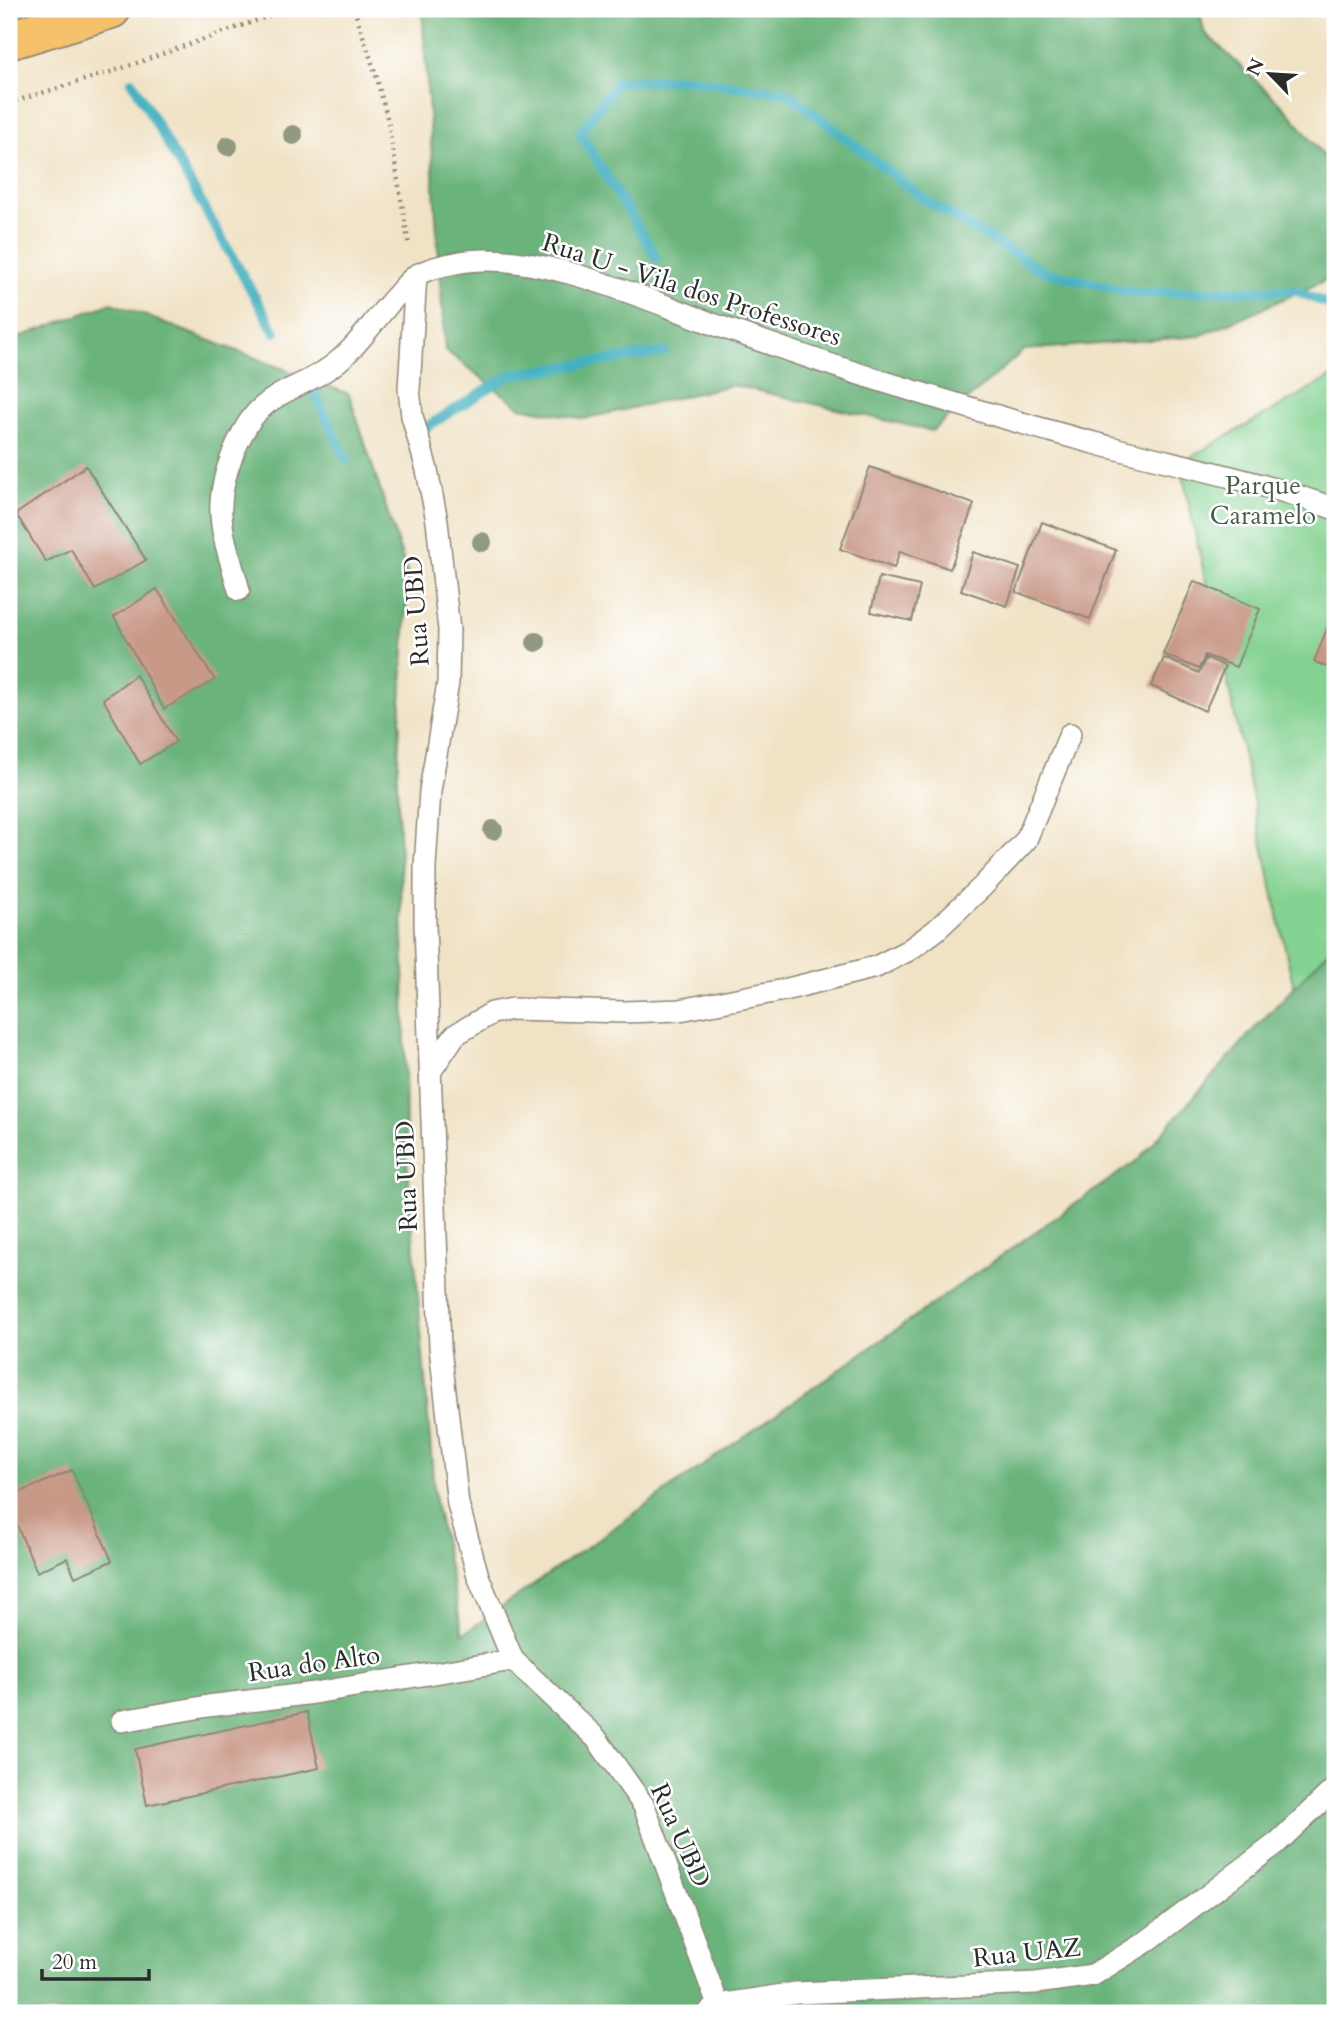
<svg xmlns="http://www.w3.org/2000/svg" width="1344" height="2022" font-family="Cardo,serif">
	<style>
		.green { fill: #84d291; stroke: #587e5e; stroke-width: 2 }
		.forest { fill: #6bb47b; stroke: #4b7053; stroke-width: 2 }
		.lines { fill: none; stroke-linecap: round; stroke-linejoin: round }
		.stream { stroke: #43b0c0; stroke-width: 10 }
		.building { fill: #c99987 }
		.service-casing { stroke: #8e8678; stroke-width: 24 }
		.trunk-casing { stroke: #8e8678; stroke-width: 42 }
		.path { stroke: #8e8678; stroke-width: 4.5; stroke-dasharray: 2 5; stroke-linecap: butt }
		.service { stroke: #fff; stroke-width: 21 }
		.trunk { stroke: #f5c16b; stroke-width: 38 }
		.tree { fill: #929981 }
		.labels { text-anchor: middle; stroke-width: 5; stroke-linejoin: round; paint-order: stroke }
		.street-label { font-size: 26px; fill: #2b2b2b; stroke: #fff }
		.park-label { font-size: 26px; fill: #465d4a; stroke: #fff }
	</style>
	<rect width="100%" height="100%" fill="#fff"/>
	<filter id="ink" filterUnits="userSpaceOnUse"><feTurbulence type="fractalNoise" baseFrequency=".0143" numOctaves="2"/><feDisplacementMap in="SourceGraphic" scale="14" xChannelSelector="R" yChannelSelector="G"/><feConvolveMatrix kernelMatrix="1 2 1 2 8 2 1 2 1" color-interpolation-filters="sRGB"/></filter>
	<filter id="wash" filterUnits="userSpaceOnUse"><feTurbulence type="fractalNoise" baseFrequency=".00686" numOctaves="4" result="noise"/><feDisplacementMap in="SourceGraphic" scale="28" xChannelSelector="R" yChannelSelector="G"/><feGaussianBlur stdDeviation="1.57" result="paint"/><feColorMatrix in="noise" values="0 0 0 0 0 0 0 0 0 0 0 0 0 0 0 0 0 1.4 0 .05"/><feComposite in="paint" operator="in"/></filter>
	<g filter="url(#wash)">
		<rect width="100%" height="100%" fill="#f0e2c4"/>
		<path class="green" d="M 1335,375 L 1335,1116 L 1291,975 L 1180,463 Z"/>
		<path class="forest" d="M 422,9 L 1199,9 L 1204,32 L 1287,110 L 1335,170 L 1335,276 L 1200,336 L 1024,350 L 932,431 L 732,385 L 584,419 L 520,407 L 445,350 Z
			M 112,303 L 349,394 L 408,575 L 397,780 L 404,966 L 406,1150 L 435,1501 L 463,1634 L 1139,1159 L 1256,1027 L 1335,944 L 1335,2013 L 9,2013 L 9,341 Z"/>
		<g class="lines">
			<path class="stream" d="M 132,81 L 275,332
				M 656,257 L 580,133 L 617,82 L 687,79 L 788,93 L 924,199 L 1043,271 L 1133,293 L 1294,290 L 1335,307
				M 309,381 L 346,460
				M 420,431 L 510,375 L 664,352"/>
		</g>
		<g id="blocks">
			<path class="building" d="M 86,466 L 146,560 L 95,590 L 71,549 L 46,562 L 16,514 Z
				M 870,467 L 974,504 L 950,569 L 900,551 L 894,568 L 840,549 Z
				M 1042,522 L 1116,550 L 1090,619 L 1016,592 Z
				M 973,552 L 1020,568 L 1007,606 L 961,590 Z
				M 879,577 L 920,586 L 912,621 L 871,612 Z
				M 1194,581 L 1260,609 L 1236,667 L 1205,655 L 1199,669 L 1163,654 Z
				M 157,589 L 215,680 L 164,709 L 114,617 Z
				M 1328,626 L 1335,629 L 1335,670 L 1314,662 Z
				M 1164,658 L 1199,673 L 1206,658 L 1225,666 L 1205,711 L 1151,686 Z
				M 136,675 L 176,742 L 140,764 L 103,699 Z
				M 72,1470 L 112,1561 L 75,1577 L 67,1558 L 37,1572 L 9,1507 L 9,1497 Z
				M 307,1712 L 319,1768 L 147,1805 L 135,1749 Z"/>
		</g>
	</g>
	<g filter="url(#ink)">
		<use href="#blocks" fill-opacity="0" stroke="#8e8678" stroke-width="2"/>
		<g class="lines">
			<defs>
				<path id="service" d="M 416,275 L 409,389 L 412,416 L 427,470 L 437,521 L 449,630 L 448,683 L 430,791 L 425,866 L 425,924 L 440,1348 L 458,1504 L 478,1576 L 513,1660 L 596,1738 L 644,1806 L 718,2005
					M 239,590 C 223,533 210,509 234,451 C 240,437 247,422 258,411 C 277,392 301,386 323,372 C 355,353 372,321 398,294 C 403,288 410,279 417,275 C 427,269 445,265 456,263 C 528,247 644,298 713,324 C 775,346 837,368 901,387 C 966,407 1032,427 1098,444 C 1177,465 1258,480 1335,509
					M 430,1072 L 455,1035 L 492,1013 L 512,1009 L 624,1012 L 680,1010 L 784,990 L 876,967 L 909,950 L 935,931 L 982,887 L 1026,840 L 1070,734
					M 122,1721 L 208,1706 L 314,1693 L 513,1660
					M 709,2012 L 718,2005 L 796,1993 L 1036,1983 L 1093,1975 L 1146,1942 L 1277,1843 L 1335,1788"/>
				<path id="trunk" d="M 9,40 L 111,9"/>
			</defs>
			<use href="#service" class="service-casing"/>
			<use href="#trunk" class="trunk-casing"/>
			<path class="path" d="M 354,9 L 376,75 L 388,121 L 409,246
				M 9,103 L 117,70 L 289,9"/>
			<use href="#service" class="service"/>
			<use href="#trunk" class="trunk"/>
		</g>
		<g class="tree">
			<circle cx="293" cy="135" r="10"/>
			<circle cx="228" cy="146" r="10"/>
			<circle cx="482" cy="542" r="10"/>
			<circle cx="536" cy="642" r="10"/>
			<circle cx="493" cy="830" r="10"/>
		</g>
	</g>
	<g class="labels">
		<g class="street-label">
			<text transform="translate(692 289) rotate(18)" y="9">Rua U - Vila dos Professores</text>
			<text transform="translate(416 611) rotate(-94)" y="9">Rua UBD</text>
			<text transform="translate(406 1176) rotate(-92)" y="9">Rua UBD</text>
			<text transform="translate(314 1663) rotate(-8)" y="9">Rua do Alto</text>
			<text transform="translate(681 1835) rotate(66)" y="9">Rua UBD</text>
			<text transform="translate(1027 1952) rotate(-6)" y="9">Rua UAZ</text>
		</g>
		<g class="park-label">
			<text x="1263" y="494">Parque<tspan x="1263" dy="30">Caramelo</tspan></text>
		</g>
	</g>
	<rect width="1344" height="2022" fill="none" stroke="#fff" stroke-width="35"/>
	<g transform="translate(1270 74) rotate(295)" stroke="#ffffff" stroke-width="5" paint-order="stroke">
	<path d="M0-5L12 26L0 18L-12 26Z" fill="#2b2b2b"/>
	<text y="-10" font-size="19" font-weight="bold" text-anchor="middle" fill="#2b2b2b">N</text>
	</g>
	<path d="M42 1969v10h107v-10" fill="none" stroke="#2b2b2b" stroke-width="3.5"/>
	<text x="52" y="1969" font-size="21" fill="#2b2b2b" stroke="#ffffff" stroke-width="5" paint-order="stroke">20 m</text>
</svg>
